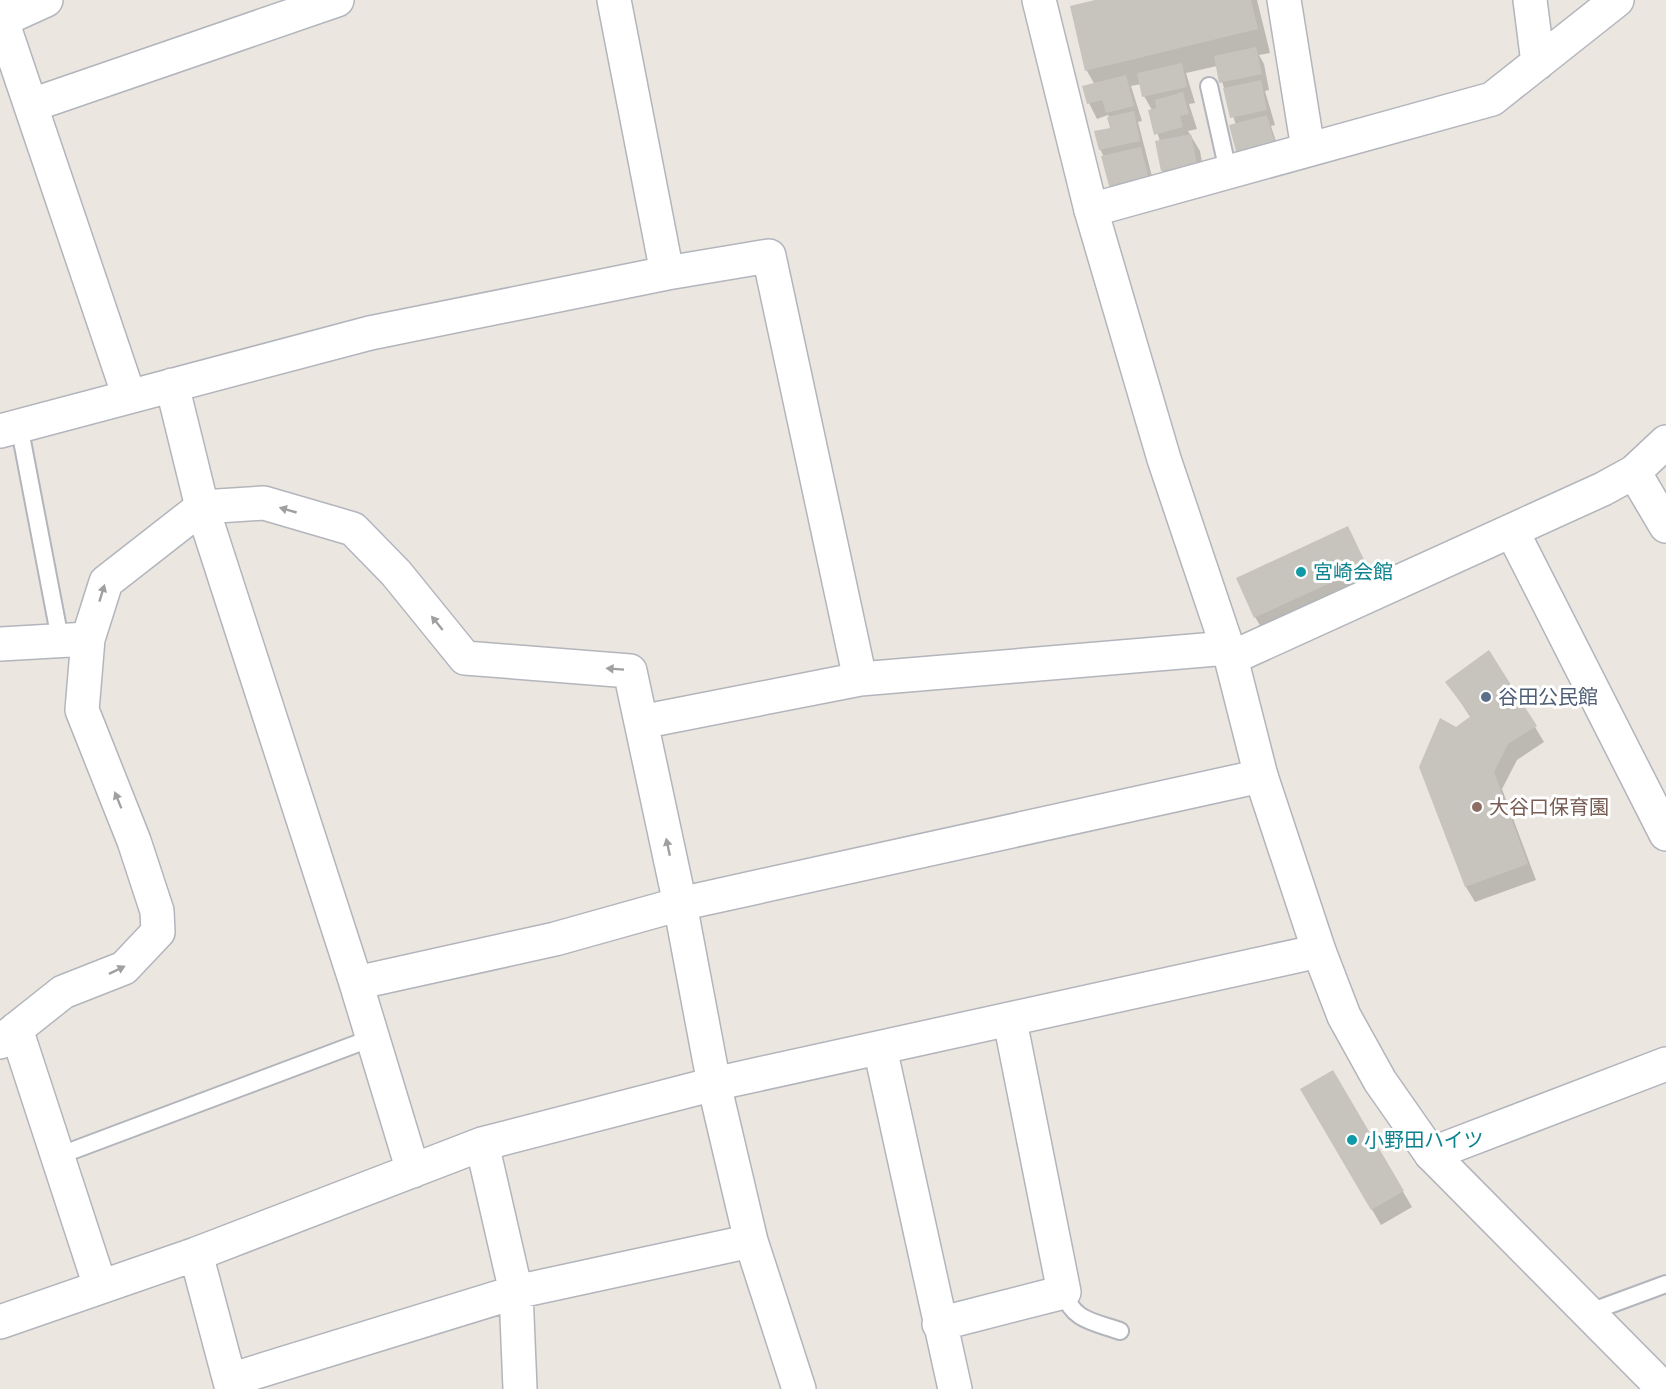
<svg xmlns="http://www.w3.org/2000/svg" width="1666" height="1389" font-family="'Sofia Sans Condensed','Noto Sans JP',sans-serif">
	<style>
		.shadow { fill: #0003 }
		.building { fill: #c7c4be }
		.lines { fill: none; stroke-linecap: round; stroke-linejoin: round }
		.service-casing { stroke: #b3b5bd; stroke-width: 20 }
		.minor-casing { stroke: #b3b5bd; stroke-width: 36 }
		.tertiary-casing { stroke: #b3b5bd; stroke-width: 36 }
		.service { stroke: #fff; stroke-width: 16 }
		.minor { stroke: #fff; stroke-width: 33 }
		.tertiary { stroke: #fff; stroke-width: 33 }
		.oneway { fill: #a0a0a0 }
		.culture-dot { fill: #0f9aa8; stroke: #fff; stroke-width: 2 }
		.service-dot { fill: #5c6f8a; stroke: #fff; stroke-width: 2 }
		.education-dot { fill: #8d6e63; stroke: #fff; stroke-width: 2 }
		.labels { text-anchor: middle; stroke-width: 6; stroke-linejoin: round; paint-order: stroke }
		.culture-label { font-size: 20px; fill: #0d838f; stroke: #fff; text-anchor: start }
		.service-label { font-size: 20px; fill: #4e5e75; stroke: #fff; text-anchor: start }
		.education-label { font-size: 20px; fill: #785e54; stroke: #fff; text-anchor: start }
	</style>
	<rect width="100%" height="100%" fill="#ebe6df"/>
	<path class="shadow" d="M 1101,0 L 1257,0 L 1270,53 L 1259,55 L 1264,64 L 1269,90 L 1265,91 L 1275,125 L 1271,126 L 1282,160 L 1236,125 L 1217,66 L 1186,73 L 1195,103 L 1189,104 L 1197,129 L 1188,131 L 1200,151 L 1205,179 L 1171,186 L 1162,170 L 1160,141 L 1150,111 L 1152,110 L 1144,96 L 1141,84 L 1131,86 L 1142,121 L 1138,122 L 1156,192 L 1119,201 L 1110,185 L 1104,157 L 1100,149 L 1111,129 L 1110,118 L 1108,115 L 1097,119 L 1089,103 L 1095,85 L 1087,71 L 1072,7 Z
		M 1348,528 L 1374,582 L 1264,632 L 1255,617 Z
		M 1447,682 L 1535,727 L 1544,742 L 1517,760 L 1502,789 L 1536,880 L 1475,902 L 1466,887 L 1420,767 L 1456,729 L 1471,718 Z
		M 1333,1072 L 1412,1207 L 1381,1225 L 1302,1090 Z"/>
	<path class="building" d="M 1095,0 L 1251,0 L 1258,29 L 1085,71 L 1070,6 Z
		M 1256,47 L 1262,74 L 1219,83 L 1214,56 Z
		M 1182,63 L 1187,87 L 1142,97 L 1137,73 Z
		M 1126,75 L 1134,106 L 1106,113 L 1102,100 L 1087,104 L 1082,86 Z
		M 1261,80 L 1267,110 L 1230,118 L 1223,88 Z
		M 1183,92 L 1189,114 L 1180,116 L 1183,127 L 1154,135 L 1148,110 L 1156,108 L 1155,100 Z
		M 1134,111 L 1140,141 L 1099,150 L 1094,131 L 1110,128 L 1107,117 Z
		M 1267,115 L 1275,144 L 1237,155 L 1229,125 Z
		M 1191,134 L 1197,164 L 1161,171 L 1155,141 Z
		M 1141,147 L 1148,176 L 1109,186 L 1101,156 Z
		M 1348,526 L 1367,566 L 1254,618 L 1236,578 Z
		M 1489,650 L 1537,726 L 1508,744 L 1494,772 L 1528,864 L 1465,887 L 1419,767 L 1440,718 L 1456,727 L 1471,716 L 1445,682 Z
		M 1333,1070 L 1404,1191 L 1371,1210 L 1300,1089 Z"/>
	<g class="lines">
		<defs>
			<path id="service" d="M 1209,86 L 1228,171
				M 19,425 L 60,639
				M 58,1156 L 372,1038
				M 1064,1292 C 1072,1321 1095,1322 1120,1331
				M 1590,1312 L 1666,1284"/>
			<path id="minor" d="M 614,0 L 667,273
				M 1284,0 L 1308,149
				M 1530,0 L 1538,63
				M 0,15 L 129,396
				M 2,20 L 46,0
				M 32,105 L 337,0
				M 1091,210 L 1492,99 L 1617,0
				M 172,385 L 202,507 L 356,983
				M 0,431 L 370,333 L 667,273 L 769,256 L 860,679 L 1228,648
				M 1634,472 L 1666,526
				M 1512,531 L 1666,834
				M 0,644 L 88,639
				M 1231,658 L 1603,489 L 1634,472 L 1666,442
				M 641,722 L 860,679
				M 16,1029 L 100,1286
				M 0,1042 L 63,992 L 124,968 L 158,932 L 157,911 L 134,841 L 82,710 L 88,639 L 106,582 L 202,507 L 264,503 L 353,529 L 396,573 L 465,658 L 630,671 L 680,904 L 714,1084 L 751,1241 L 799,1389
				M 880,1048 L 955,1389
				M 482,1144 L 516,1292 L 520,1389
				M 1431,1154 L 1666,1064
				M 413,1171 L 356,983 L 555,939 L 680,904 L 1261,776
				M 196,1254 L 232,1389
				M 0,1322 L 196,1254 L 482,1144 L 714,1084 L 1319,951
				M 939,1324 L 1064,1292 L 1010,1021
				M 230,1380 L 516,1292 L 751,1241"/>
			<path id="tertiary" d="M 1039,0 L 1091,210 L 1164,459 L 1231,658 L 1261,776 L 1319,951 L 1344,1016 L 1380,1081 L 1431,1154 L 1656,1381 L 1658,1389"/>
		</defs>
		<use href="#service" class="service-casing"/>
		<use href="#minor" class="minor-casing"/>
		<use href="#tertiary" class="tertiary-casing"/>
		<use href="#service" class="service"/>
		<use href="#minor" class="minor"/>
		<use href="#tertiary" class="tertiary"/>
	</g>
	<defs><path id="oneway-solid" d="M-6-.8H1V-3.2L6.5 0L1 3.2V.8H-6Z" transform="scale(1.5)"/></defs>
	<g class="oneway">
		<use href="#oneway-solid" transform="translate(288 510) rotate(-164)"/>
		<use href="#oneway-solid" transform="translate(102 593) rotate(-73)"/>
		<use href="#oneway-solid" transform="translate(437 623) rotate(-129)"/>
		<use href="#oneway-solid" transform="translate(615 669) rotate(-176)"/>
		<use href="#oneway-solid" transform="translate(118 800) rotate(-112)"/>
		<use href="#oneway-solid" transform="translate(668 847) rotate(-102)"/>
		<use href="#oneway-solid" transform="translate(117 970) rotate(-26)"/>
	</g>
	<g class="culture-dot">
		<circle cx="1301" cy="572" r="6"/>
		<circle cx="1352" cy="1140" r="6"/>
	</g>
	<circle class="service-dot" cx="1486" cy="697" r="6"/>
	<circle class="education-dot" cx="1477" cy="807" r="6"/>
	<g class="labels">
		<g class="culture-label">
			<text x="1313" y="579">宮崎会館</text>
			<text x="1364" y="1147">小野田ハイツ</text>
		</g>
		<g class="service-label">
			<text x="1498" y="704">谷田公民館</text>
		</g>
		<g class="education-label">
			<text x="1489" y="814">大谷口保育園</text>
		</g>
	</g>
</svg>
